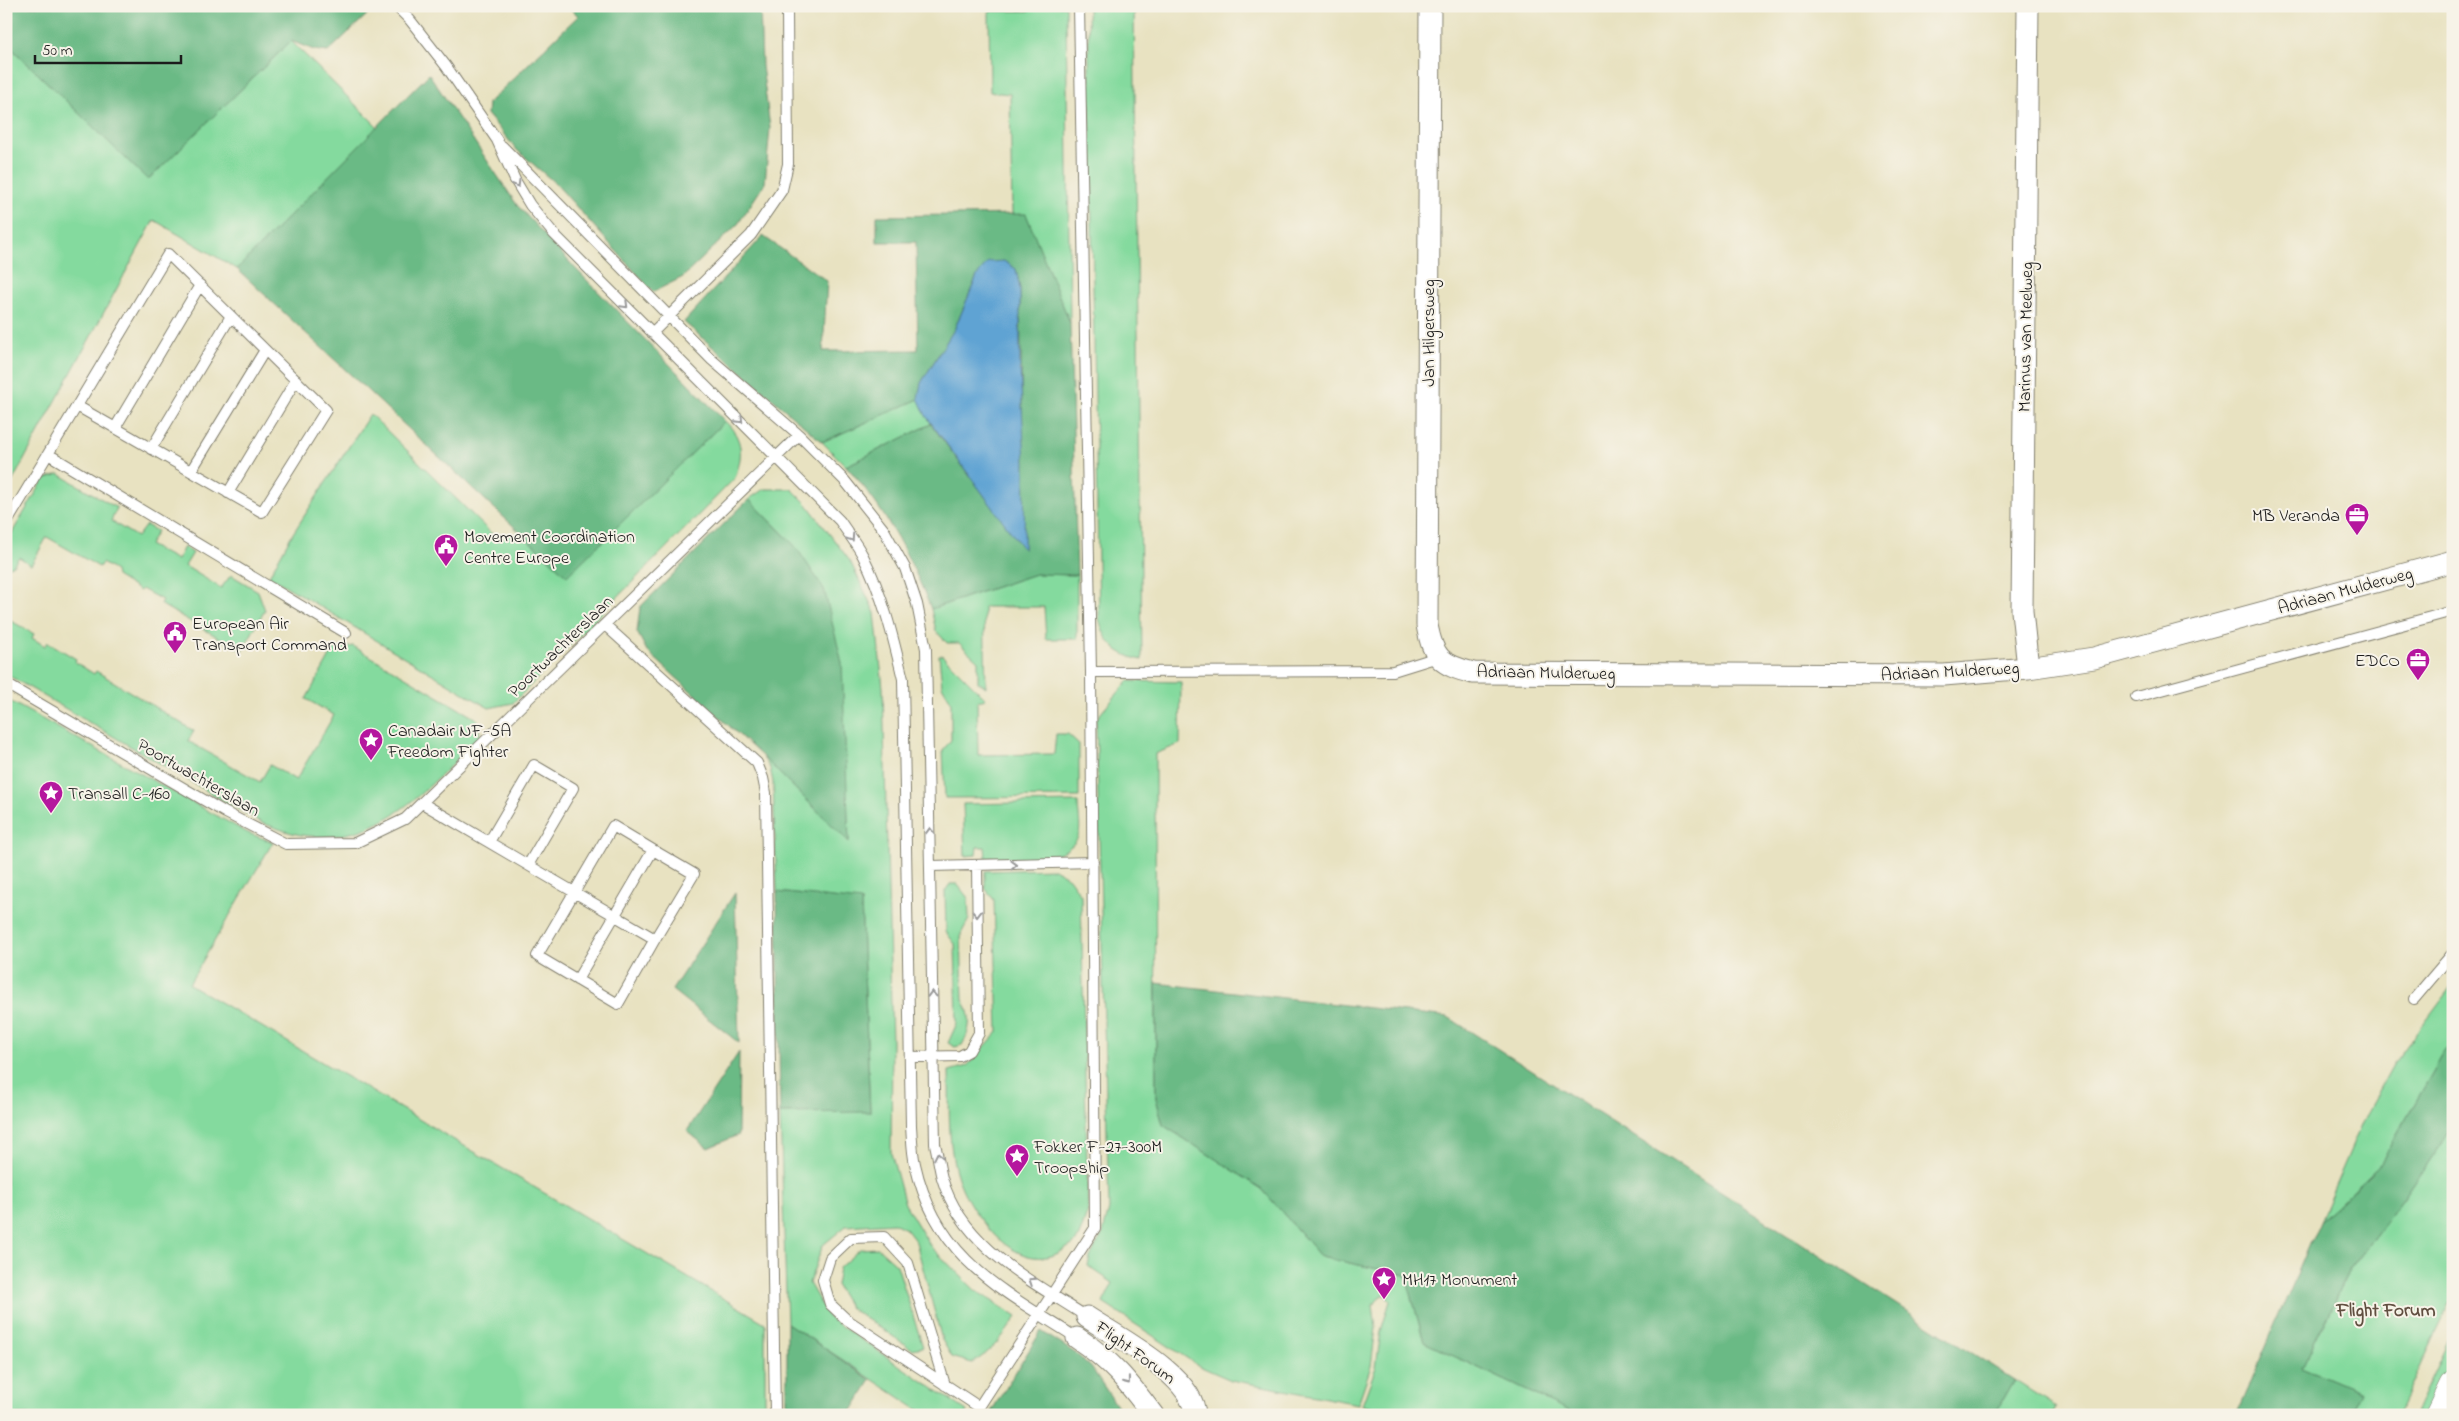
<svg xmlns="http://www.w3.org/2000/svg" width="2459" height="1421" font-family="'Indie Flower',sans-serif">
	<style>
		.green { fill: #84da9e; stroke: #507b5d }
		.forest { fill: #6bba85; stroke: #446b50 }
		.water { fill: #5ea3d3; stroke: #3d6078 }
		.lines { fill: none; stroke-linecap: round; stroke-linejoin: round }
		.lane-casing { stroke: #827f6e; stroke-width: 12 }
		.street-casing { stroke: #827f6e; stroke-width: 23 }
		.secondary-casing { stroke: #827f6e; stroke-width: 29 }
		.lane { stroke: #fff; stroke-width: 10 }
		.street { stroke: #fff; stroke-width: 21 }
		.secondary { stroke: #fff; stroke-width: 28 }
		.oneway { stroke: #999 }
		.labels { text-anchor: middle; stroke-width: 4; stroke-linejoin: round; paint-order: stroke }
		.street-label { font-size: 18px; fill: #1c1c1c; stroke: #f7f3e8 }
		.poi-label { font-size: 18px; fill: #1c1c1c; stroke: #f7f3e8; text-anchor: start }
		.neighbourhood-label { font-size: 19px; font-weight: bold; fill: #614f41; stroke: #f7f3e8 }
	</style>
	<rect width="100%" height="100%" fill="#f7f3e8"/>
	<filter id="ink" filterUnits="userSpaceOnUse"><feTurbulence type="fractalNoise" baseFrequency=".02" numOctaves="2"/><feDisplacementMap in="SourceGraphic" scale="10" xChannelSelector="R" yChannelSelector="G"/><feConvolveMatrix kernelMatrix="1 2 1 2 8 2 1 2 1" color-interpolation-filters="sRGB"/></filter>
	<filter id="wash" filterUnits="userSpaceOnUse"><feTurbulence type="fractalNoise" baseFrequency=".0096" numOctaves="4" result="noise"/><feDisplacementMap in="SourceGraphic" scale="20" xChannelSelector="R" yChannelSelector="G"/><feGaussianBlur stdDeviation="1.12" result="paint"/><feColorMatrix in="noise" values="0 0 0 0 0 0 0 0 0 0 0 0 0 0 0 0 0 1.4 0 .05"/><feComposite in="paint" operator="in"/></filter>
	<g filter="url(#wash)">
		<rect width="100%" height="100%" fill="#e8e2c1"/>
		<path class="green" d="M 1029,6 L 1066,6 L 1070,323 L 1026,215 L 1012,215 L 1010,94 L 990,92 L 989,11 L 1029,11 Z
			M 1088,6 L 1134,6 L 1142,660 C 1117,655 1105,643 1099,618 Z
			M 291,41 L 378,127 L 237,269 L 154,220 L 6,493 L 6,43 L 148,179 Z
			M 919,399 L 931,424 L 846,466 L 822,442 Z
			M 370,414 L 492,534 L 523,535 L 567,575 L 725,421 C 744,440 743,455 735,478 L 513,703 L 489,708 L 269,576 L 290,538 Z
			M 59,474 L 117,508 L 111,521 L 137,537 L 146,525 L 157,531 L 149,545 L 177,560 L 184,547 L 193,553 L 185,566 L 221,588 L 231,575 L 258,591 L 265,610 L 242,651 L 160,604 L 162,600 L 142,589 L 140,591 L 116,576 L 115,571 L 102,563 L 99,567 L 47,537 L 31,565 L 19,557 L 13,565 L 6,569 L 6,543 L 44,479 Z
			M 764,489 L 792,489 L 806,503 L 850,561 L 875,613 L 883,688 L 892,1043 L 891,1153 L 905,1204 L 931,1247 L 975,1290 L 1017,1317 C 1003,1336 992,1352 972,1363 L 952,1357 L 942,1340 L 916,1242 L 906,1229 L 894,1223 L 846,1226 L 823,1245 L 809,1283 L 829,1318 L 967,1411 L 965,1415 L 926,1415 L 787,1323 L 780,1113 L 870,1111 L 861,902 L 777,892 L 773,782 L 770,768 L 762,756 L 849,841 L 847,804 L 796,547 L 749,499 Z
			M 1035,574 L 1077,575 L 1077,639 L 1046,639 L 1044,607 L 984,607 L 986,687 L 978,682 L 978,661 L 959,643 L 947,643 L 936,631 L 931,609 Z
			M 6,618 L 34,634 L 32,638 L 45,646 L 48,642 L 76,659 L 75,662 L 94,674 L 96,671 L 194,731 L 188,741 L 260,782 L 270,765 L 296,780 L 334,715 L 306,699 L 334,649 L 353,646 L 478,720 L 480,738 C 428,785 387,842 310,836 C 293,835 277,828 262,823 L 6,674 Z
			M 939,655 L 942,655 L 986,699 L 977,701 L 978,755 L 1054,754 L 1056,734 L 1068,734 L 1079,744 L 1079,797 L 945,798 L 943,750 L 951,740 L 951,701 L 942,686 Z
			M 1128,681 L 1181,682 L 1180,744 L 1155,754 L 1156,1098 L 1163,1125 L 1262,1189 L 1321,1257 L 1406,1275 L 1424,1342 L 1578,1415 L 1397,1415 L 1362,1405 L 1376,1367 L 1381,1331 L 1390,1301 L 1385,1295 L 1382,1295 L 1373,1305 L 1376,1328 L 1371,1366 L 1358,1404 L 1231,1380 L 1199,1366 L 1103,1303 L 1113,1283 L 1088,1266 L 1090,1257 L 1103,1233 L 1109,1209 L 1096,719 Z
			M 6,699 L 248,833 L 273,842 L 189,984 L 765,1323 L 765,1415 L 6,1415 Z
			M 1078,802 C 1078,812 1081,825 1079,834 C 1069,866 1012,857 986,858 L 985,847 L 977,847 L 976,855 L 965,856 L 963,804 Z
			M 1054,869 L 1069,878 L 1081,895 L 1088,1211 C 1084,1220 1081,1235 1075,1243 C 1072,1246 1066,1248 1062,1251 C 1021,1276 977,1223 962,1188 C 946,1153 950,1109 949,1071 L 967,1066 L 998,1032 L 994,900 L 985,888 L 985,871 Z
			M 950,884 L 957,884 L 968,898 L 969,919 L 961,934 L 963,1000 C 972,1015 971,1030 962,1045 L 955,1047 L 948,1043 L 957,1023 L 955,944 L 946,932 L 945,891 Z
			M 2453,984 L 2453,1037 L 2379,1166 L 2320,1221 L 2366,1114 L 2394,1063 Z
			M 2453,1126 L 2453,1295 L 2397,1415 L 2349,1415 L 2361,1392 L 2302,1367 L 2349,1270 L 2403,1199 Z
			M 878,1248 L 897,1265 L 923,1347 L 912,1349 L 850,1308 L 836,1285 L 839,1268 L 860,1249 Z
			M 2453,1331 L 2453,1359 L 2426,1415 L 2414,1415 Z
			M 2014,1380 L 2056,1407 L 2053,1415 L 1994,1415 Z"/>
		<path class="forest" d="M 6,6 L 374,6 L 375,7 L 328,52 L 314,50 L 291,41 L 148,180 L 6,43 Z
			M 569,6 L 760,6 L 762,66 L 770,128 L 765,183 L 738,224 L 683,277 L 653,292 L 556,184 L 517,150 L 487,114 L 488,103 L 578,16 Z
			M 429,74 L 517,205 L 575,268 L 725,421 L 567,576 L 237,269 Z
			M 1026,214 L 1070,323 L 1077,575 L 1035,574 L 931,609 C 911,558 883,506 846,466 L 931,424 L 1024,549 L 1020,289 L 1016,269 L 977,276 L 955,328 L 921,383 L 919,399 L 822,442 L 684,322 L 763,236 L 827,281 L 823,351 L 918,350 L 916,242 L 877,242 L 877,216 Z
			M 749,499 L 796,547 L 824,589 L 842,663 L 849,842 L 762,756 L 647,651 L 637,632 L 640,607 Z
			M 777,892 L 861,901 L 870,1112 L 780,1113 Z
			M 735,893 L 739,1043 L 672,990 Z
			M 1156,983 L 1448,1017 L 2014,1380 L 1994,1415 L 1578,1415 L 1424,1342 L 1406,1275 L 1321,1257 L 1262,1189 L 1163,1125 L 1156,1098 Z
			M 2453,1037 L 2453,1126 L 2403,1199 L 2349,1270 L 2302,1367 L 2361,1392 L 2349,1415 L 2236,1415 L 2320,1221 L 2379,1166 Z
			M 739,1052 L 738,1135 L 708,1148 L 687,1131 Z
			M 787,1323 L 871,1380 L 849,1415 L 787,1415 Z
			M 1041,1331 L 1075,1353 L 1091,1367 L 1123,1415 L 989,1415 Z"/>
		<path class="water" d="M 1004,261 L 1016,269 L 1020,289 L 1020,368 L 1025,462 L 1024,550 L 926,416 L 918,398 L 921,383 L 955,328 L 977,276 L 988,262 Z"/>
	</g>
	<g filter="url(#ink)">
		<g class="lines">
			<defs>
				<path id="lane" d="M 396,6 L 410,20 L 446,66 L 497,140 L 515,180 L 530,205 L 554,234 L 840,521 C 847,532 857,544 863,556 C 883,595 893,637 903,679 L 911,1126 C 912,1139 912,1152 915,1164 C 936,1259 1002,1290 1077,1338
					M 502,146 L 712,360 L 799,435 L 845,481 L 884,530 L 905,568 L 917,604 L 926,649 L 935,1144 C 938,1156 939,1167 942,1178 C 962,1247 1032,1281 1087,1317
					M 652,333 L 751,235 L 782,190 L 788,164 L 787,6
					M 115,428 L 200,285
					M 151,449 L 231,316
					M 48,454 L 346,633
					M 191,471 L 265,350
					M 228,493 L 296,380
					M 6,524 L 168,254 L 326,410 L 262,512 L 77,406
					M 605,625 L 757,763 L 763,778 L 766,793 L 775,1415
					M 1091,672 L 1393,671 L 1438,657
					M 6,684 L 226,813 L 286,844 L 355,843 L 405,819 L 799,435
					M 2136,697 L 2453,611
					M 422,803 C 500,849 577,894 655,939 L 618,1004 L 537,956 L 613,826 L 653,850
					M 489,842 L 534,765 L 573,788 L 528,865
					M 930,866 L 1093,862
					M 577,980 L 653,850 L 694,874 L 655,939
					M 2414,999 L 2453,953
					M 910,1057 L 960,1056 L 969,1051 L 979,1033 L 977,866
					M 945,1385 L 908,1263 L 884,1237 L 851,1238 L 830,1258 L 823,1280 L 830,1304 L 846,1319 L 979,1407 L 1095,1228 L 1091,672 L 1079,6"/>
				<path id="street" d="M 1430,6 L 1427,625 C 1433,658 1441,665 1473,673 L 1944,675 L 2028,668 L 2094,658 L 2453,561
					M 2028,668 L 2022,611 L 2028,6
					M 1087,1317 C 1117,1337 1194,1376 1195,1415
					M 1077,1338 C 1112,1361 1129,1383 1153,1415"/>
				<path id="secondary" d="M 2439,1415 L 2453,1386"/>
			</defs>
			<use href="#lane" class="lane-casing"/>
			<use href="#street" class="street-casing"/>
			<use href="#secondary" class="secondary-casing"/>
			<use href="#lane" class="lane"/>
			<use href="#street" class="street"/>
			<use href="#secondary" class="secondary"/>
		</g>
		<defs><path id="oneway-chevron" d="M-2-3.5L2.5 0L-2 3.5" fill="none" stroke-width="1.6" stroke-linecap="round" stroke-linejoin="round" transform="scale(1.25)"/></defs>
		<g class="oneway">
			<use href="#oneway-chevron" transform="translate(517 184) rotate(60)"/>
			<use href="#oneway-chevron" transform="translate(625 305) rotate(45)"/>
			<use href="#oneway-chevron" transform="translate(740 420) rotate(45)"/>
			<use href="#oneway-chevron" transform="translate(851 538) rotate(56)"/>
			<use href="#oneway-chevron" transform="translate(930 831) rotate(-91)"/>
			<use href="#oneway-chevron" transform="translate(1014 865) rotate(-2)"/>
			<use href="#oneway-chevron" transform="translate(977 914) rotate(89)"/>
			<use href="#oneway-chevron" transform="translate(932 994) rotate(-91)"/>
			<use href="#oneway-chevron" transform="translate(938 1156) rotate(-102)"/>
			<use href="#oneway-chevron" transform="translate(1032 1281) rotate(-147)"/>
			<use href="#oneway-chevron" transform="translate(1127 1381) rotate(52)"/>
		</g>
	</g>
	<defs>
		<symbol id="office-pin" viewBox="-11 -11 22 30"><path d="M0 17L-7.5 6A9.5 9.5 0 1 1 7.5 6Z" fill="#b5179e" stroke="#f7f3e8"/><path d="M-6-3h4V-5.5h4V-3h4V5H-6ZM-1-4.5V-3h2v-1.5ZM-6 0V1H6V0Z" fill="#fff"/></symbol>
		<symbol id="civic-pin" viewBox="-11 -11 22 30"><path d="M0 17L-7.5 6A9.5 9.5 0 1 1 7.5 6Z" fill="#b5179e" stroke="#f7f3e8"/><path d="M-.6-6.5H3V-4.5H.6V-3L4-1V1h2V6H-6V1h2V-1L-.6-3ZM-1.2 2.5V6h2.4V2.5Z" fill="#fff"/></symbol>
		<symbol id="sight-pin" viewBox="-11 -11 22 30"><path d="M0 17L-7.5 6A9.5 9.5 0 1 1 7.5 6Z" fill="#b5179e" stroke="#f7f3e8"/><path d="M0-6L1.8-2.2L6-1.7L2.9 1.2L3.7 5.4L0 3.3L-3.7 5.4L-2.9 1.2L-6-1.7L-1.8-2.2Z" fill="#fff"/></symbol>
	</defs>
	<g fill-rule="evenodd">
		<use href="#office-pin" x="2343" y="501" width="28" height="38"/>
		<use href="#civic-pin" x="432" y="532" width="28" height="38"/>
		<use href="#civic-pin" x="161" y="619" width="28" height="38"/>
		<use href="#office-pin" x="2404" y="646" width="28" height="38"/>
		<use href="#sight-pin" x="357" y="726" width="28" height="38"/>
		<use href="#sight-pin" x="37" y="779" width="28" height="38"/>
		<use href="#sight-pin" x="1003" y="1142" width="28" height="38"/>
		<use href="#sight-pin" x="1370" y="1265" width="28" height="38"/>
	</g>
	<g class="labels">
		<g class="street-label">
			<text transform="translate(1428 333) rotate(-90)" y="6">Jan Hilgersweg</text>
			<text transform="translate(2025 337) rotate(-89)" y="6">Marinus van Meelweg</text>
			<text transform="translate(2345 590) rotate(-15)" y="6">Adriaan Mulderweg</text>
			<text transform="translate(560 646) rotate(-44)" y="6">Poortwachterslaan</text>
			<text transform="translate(1950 671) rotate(-3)" y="6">Adriaan Mulderweg</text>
			<text transform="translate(1546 672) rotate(1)" y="6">Adriaan Mulderweg</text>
			<text transform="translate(199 777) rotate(30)" y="6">Poortwachterslaan</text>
			<text transform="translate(1136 1352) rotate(36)" y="6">Flight Forum</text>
		</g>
		<g class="poi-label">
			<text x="2340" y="521" text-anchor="end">MB Veranda</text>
			<text x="464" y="542">Movement Coordination<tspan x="464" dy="21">Centre Europe</tspan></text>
			<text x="192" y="629">European Air<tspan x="192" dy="21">Transport Command</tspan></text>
			<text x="2400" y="666" text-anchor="end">EDCO</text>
			<text x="388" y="736">Canadair NF-5A<tspan x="388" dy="21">Freedom Fighter</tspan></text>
			<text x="68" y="799">Transall C-160</text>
			<text x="1034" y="1152">Fokker F-27-300M<tspan x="1034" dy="21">Troopship</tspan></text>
			<text x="1402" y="1285">MH17 Monument</text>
		</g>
		<g class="neighbourhood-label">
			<text x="2386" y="1316">Flight Forum</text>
		</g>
	</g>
	<rect width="2459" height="1421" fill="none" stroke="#f7f3e8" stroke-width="25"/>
	<path d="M35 55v8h146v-8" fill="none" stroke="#1c1c1c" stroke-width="2.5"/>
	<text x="42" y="55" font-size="15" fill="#1c1c1c" stroke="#f7f3e8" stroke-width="4" paint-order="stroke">50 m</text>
</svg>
